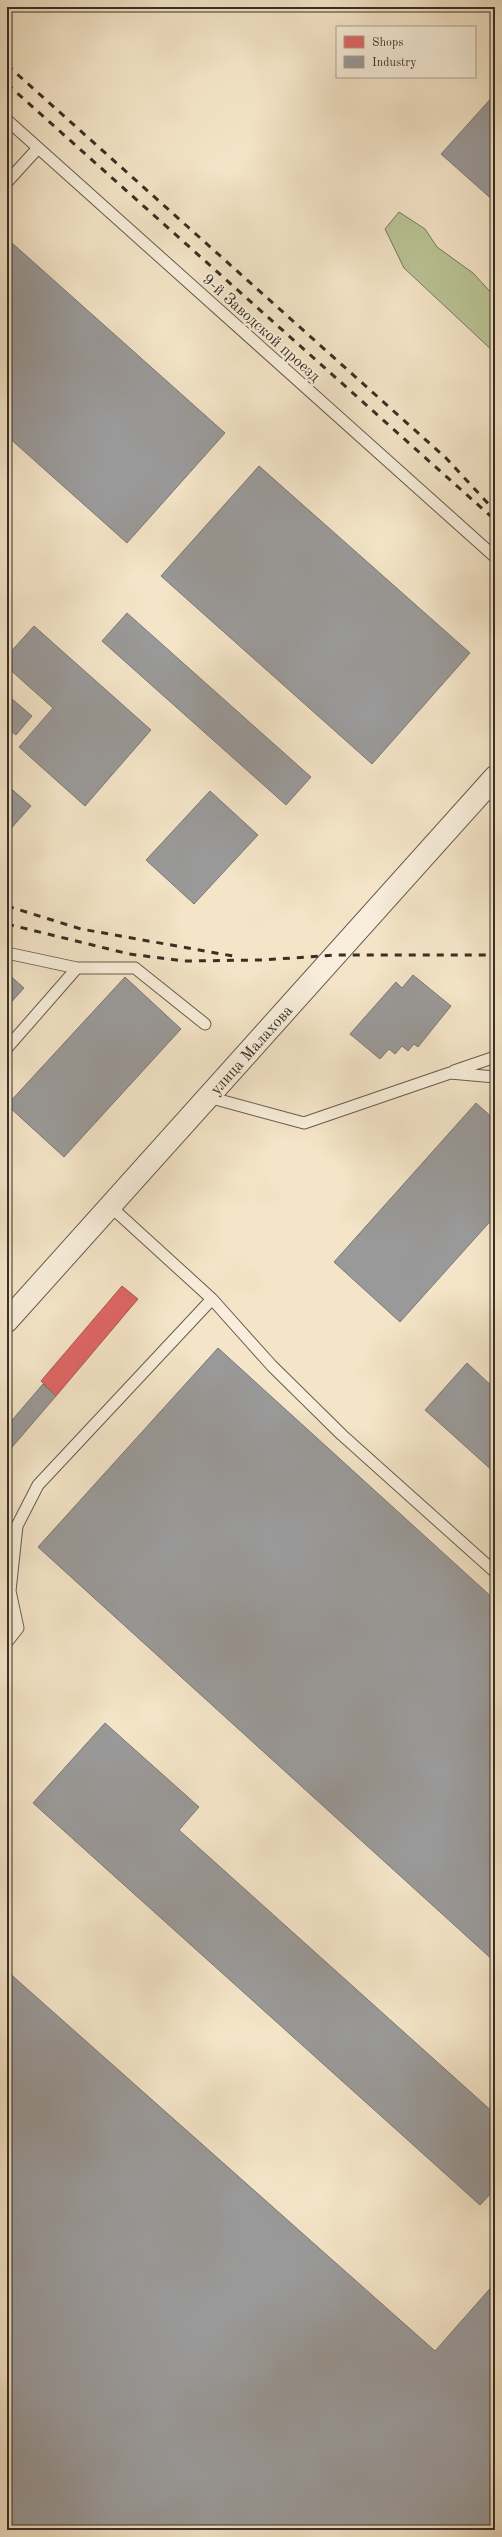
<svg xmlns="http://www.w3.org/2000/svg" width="502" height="2537" font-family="'Old Standard TT',serif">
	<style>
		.green { fill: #bac597; stroke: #797a5e }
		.shops { fill: #e06666; stroke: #ae5652 }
		.industry { fill: #999; stroke: #7c7976 }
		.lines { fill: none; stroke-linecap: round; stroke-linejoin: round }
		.lane-casing { stroke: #675c4e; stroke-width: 13 }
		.street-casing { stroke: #675c4e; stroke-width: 24 }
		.lane { stroke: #f8eedb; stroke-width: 11 }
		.street { stroke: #f8eedb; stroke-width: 22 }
		.rail { stroke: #382f25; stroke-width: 3; stroke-dasharray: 7 7; stroke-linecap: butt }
		.labels { text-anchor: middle; stroke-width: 4; stroke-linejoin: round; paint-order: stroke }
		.street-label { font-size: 16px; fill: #382f25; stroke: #f8eedb }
	</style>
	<rect width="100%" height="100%" fill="#f4e5c8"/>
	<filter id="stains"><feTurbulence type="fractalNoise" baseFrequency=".005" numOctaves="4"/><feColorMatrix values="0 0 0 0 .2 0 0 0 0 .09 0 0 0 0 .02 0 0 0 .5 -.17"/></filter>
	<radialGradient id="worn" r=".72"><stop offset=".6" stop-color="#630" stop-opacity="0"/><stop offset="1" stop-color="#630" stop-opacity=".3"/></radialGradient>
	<path class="green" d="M 399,212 L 425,229 L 437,247 L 473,273 L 495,297 L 495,353 L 404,268 L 385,229 Z"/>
	<path class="shops" d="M 122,1286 L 138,1299 L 56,1396 L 41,1381 Z"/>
	<path class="industry" d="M 495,94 L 495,202 L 441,154 Z
		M 12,243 L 225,433 L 127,543 L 7,436 L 7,248 Z
		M 259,466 L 470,653 L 372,764 L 161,576 Z
		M 127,613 L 311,777 L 286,805 L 102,641 Z
		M 34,626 L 151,730 L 85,806 L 19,747 L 53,708 L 7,667 L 7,656 Z
		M 12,699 L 32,716 L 16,735 L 7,728 L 7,704 Z
		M 7,785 L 31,806 L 7,833 Z
		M 210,791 L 258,835 L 194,904 L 146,860 Z
		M 7,973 L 24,988 L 7,1007 Z
		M 413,975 L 451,1006 L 418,1047 L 414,1044 L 408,1051 L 402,1046 L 395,1054 L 389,1049 L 380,1059 L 350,1034 L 396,982 L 402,988 Z
		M 125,977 L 181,1029 L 64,1157 L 7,1105 Z
		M 476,1103 L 495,1120 L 495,1216 L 400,1322 L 334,1262 Z
		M 7,1244 L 12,1248 L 7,1253 Z
		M 218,1348 L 495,1600 L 495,1962 L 38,1547 Z
		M 467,1363 L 495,1389 L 495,1473 L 425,1410 Z
		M 43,1384 L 56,1396 L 7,1453 L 7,1426 Z
		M 105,1723 L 199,1807 L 179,1830 L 495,2114 L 495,2189 L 480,2205 L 33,1803 Z
		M 7,1971 L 435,2351 L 495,2283 L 495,2530 L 7,2530 Z"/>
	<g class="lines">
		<defs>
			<path id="lane" d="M 7,120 L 495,557
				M 7,182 L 38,148
				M 7,953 L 77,968
				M 7,1048 L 77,968 L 135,968 L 205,1024
				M 454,1071 L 495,1057
				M 208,1097 L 304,1123 L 450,1073 L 495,1077
				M 212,1299 L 272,1366 L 342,1435 L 495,1572
				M 7,1642 L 18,1628 L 10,1591 L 17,1526 L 38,1485 L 212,1299 L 110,1206"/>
			<g id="street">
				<path id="s1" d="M 7,1321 L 495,777"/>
			</g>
		</defs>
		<use href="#lane" class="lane-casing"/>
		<use href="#street" class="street-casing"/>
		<use href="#lane" class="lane"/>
		<use href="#street" class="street"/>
		<path class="rail" d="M 7,65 L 446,458 L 495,511
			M 7,84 L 495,520
			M 7,906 L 81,929 L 233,956
			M 7,924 L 129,954 L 184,961 L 263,960 L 335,955 L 495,955"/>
	</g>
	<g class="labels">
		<g class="street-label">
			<text transform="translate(262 327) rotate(42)" y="6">9-й Заводской проезд</text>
			<text dy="6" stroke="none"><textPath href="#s1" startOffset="365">улица Малахова</textPath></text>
		</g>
	</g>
	<rect width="502" height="2537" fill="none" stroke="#f4e5c8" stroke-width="24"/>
	<rect x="8" y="8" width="486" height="2521" fill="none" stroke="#382f25" stroke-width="2"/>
	<rect x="12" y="12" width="478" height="2513" fill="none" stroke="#382f25"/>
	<rect x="336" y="26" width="140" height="52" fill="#f8eedb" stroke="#aba292"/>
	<rect x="344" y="36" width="20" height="12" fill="#e06666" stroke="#aba292"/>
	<text x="372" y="46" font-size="12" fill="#382f25">Shops</text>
	<rect x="344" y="56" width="20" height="12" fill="#999999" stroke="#aba292"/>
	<text x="372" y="66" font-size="12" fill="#382f25">Industry</text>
	<rect width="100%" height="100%" filter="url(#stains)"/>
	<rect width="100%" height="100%" fill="url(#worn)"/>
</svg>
